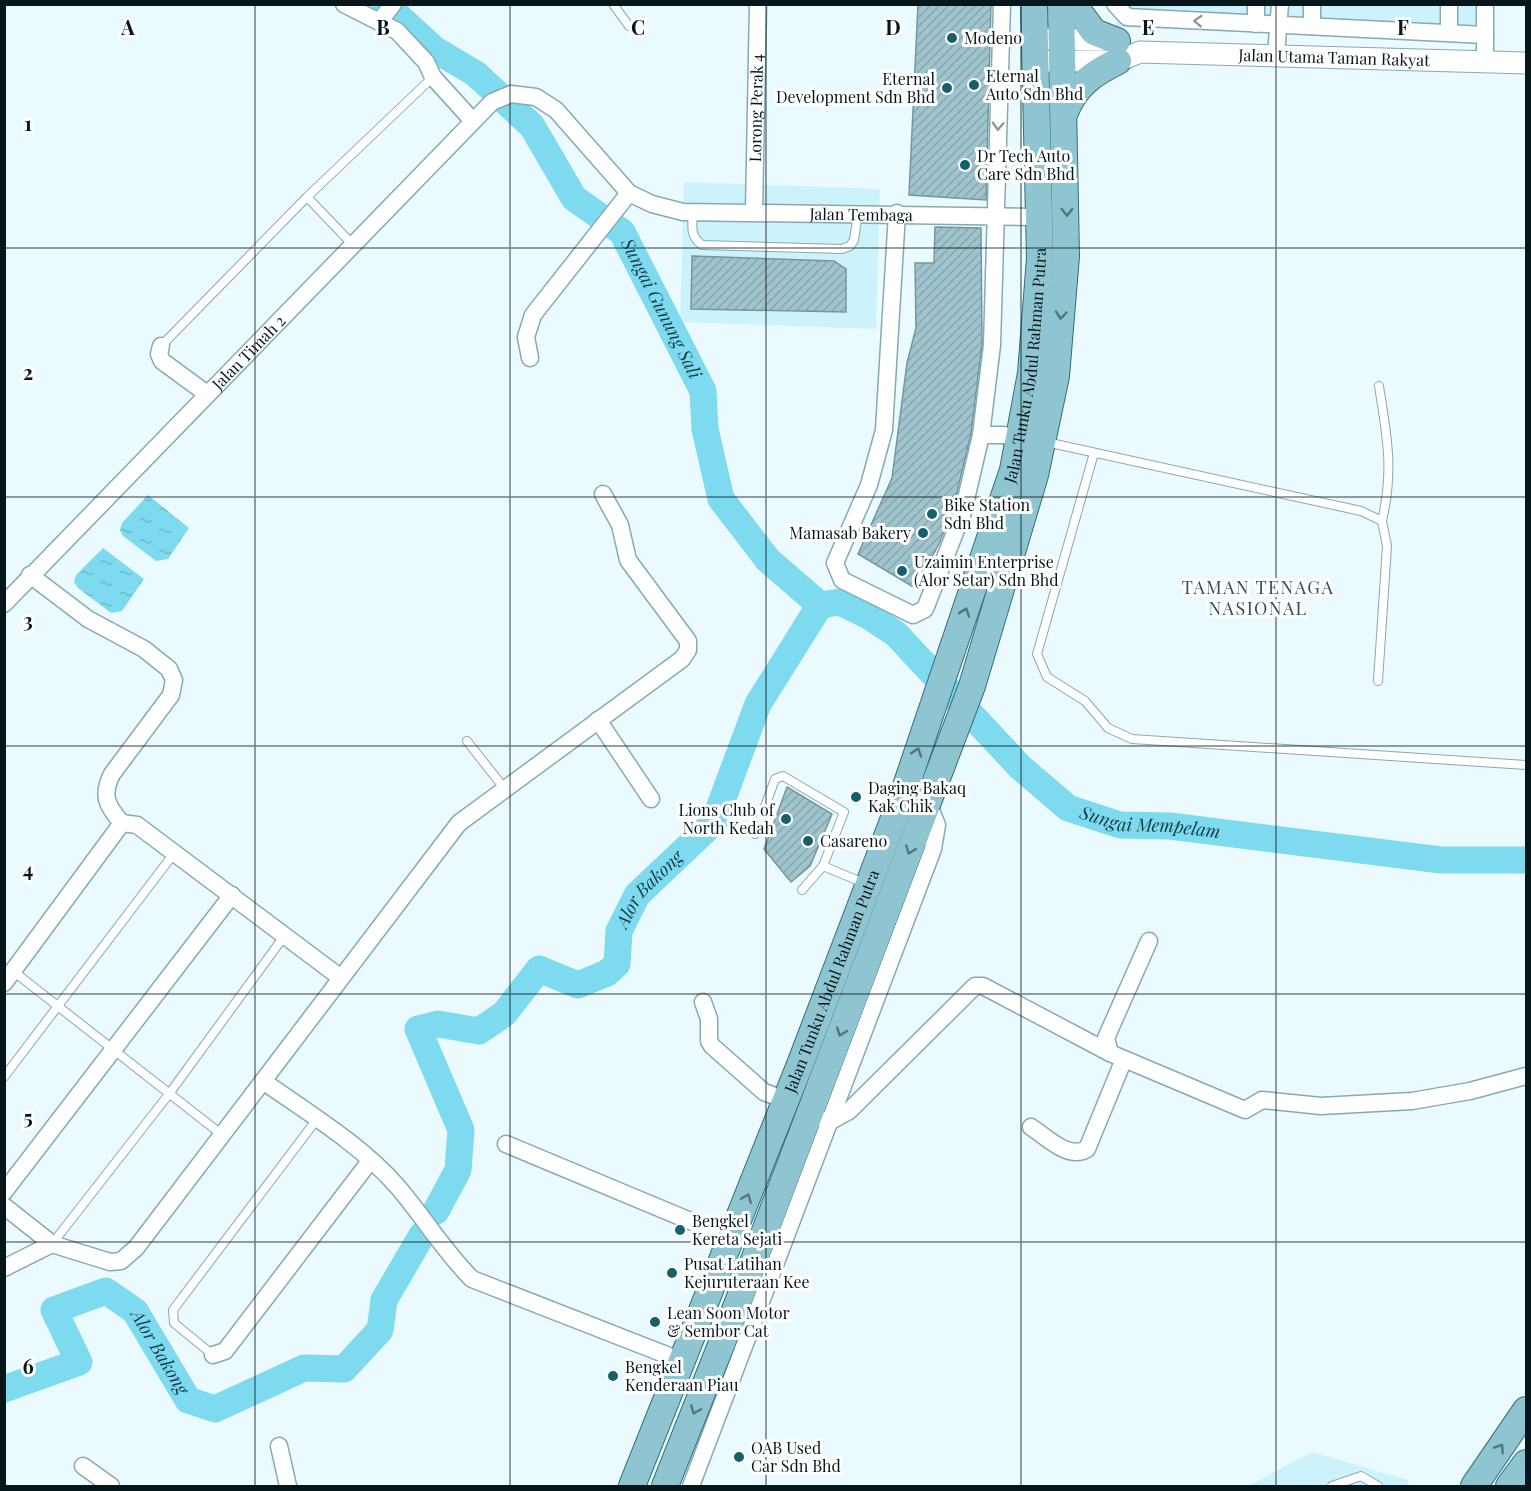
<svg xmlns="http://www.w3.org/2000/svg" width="1531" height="1491" font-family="'Playfair Display',serif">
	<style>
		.built { fill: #ccf3fc }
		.water { fill: url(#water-ripples) }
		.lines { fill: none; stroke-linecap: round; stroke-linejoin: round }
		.river { stroke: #7ddaef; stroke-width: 27 }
		.building { fill: url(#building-hatch); stroke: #7397a0; stroke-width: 1.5 }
		.service-casing { stroke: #85aab3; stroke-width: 10 }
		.minor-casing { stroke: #85aab3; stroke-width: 19 }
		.tertiary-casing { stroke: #85aab3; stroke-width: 23 }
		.primary-casing { stroke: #2f6f7c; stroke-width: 28 }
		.service { stroke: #fff; stroke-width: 8 }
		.minor { stroke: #fff; stroke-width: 16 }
		.tertiary { stroke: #fff; stroke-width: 21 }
		.primary { stroke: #8fc5d1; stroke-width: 26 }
		.oneway { stroke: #8f9698 }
		.oneway2 { stroke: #52767e }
		.grid { fill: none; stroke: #071619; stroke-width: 1.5; stroke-opacity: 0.55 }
		.poi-dot { fill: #16606e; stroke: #fff; stroke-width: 2 }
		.labels { text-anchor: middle; stroke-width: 6; stroke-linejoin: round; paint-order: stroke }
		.poi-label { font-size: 16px; fill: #071619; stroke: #fff; text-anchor: start }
		.street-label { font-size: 16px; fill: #071619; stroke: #fff }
		.water-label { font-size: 18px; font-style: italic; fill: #113d46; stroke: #fff }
		.neighbourhood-label { font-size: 18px; letter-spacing: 1.5px; fill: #2f525a; stroke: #fff }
		.grid-label { font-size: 20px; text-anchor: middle; font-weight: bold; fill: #071619; stroke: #fff; stroke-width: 6; stroke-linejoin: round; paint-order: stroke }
	</style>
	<defs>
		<pattern id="water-ripples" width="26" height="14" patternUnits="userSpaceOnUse" patternTransform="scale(1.5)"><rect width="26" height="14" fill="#7ddaef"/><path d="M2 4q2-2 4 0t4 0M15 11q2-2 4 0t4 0" fill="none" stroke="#6bbacc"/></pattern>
		<pattern id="building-hatch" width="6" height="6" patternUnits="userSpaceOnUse" patternTransform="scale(1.5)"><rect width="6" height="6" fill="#9fc4cd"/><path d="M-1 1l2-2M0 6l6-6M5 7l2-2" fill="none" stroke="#87a8af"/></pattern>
	</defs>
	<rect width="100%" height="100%" fill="#ebfafe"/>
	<path class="built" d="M 1116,5 L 1480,5 L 1480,41 L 1116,27 Z
		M 684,182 L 880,189 L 876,329 L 680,322 Z
		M 1312,1452 L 1408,1480 L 1409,1486 L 1248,1486 Z"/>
	<path class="water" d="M 148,495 L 189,528 L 168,559 L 156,561 L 123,536 L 120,530 L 122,523 Z
		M 103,548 L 144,579 L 122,611 L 111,613 L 78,588 L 74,582 L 76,575 Z"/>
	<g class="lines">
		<g class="river">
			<path id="s1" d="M 385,4 L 434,49 L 476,74 L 532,126 L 574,198 L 622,232 L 703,391 L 705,429 L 721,499 L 768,560 L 820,605"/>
			<path id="s2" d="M 820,605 L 840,602 L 867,615 L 896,634 L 1020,767 L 1068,808 L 1120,825 L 1170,826 L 1441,860 L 1526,860"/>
			<path id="s3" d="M 436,1211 L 458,1170 L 461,1130 L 418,1029 L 438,1024 L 479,1031 L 504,1014 L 539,969 L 578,985 L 607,973 L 617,964 L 619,931 L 637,895 L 714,822 L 758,704 L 820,605"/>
			<path id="s4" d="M 4,1389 L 79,1362 L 54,1310 L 106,1291 L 135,1311 L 188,1400 L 215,1409 L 304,1368 L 344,1369 L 380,1330 L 384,1300 L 422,1235"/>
		</g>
	</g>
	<path class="building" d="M 918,4 L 991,4 L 986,200 L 909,195 Z
		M 935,227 L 981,228 L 982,344 L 971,433 L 953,509 L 939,544 L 915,588 L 858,554 L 892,478 L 907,363 L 916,328 L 915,263 L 934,263 Z
		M 692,256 L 834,261 L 846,269 L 846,312 L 691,309 Z
		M 787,787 L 832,814 L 810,866 L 791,882 L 764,849 Z"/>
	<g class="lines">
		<defs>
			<path id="service" d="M 613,4 L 629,26
				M 307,197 L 354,246
				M 693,212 C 692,227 690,236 702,245 L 842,249 L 850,246 L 854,240 L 858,213
				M 161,346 L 307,197 L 433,77
				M 1379,386 C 1387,437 1394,469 1382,521
				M 1046,442 L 1361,511 L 1382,521 L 1387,546 L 1378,681
				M 1094,453 L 1037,654 L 1047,677 L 1085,701 L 1108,728 L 1132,739 L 1526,765
				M 467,741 L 504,788
				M 755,834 L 775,779 L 783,776 L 844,812 L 823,866
				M 802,890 L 823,866 L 866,884
				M 13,971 L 221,1134
				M 4,1077 L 175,852
				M 52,1244 L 169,1094 L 285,935
				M 213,1355 L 174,1323 L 173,1310 L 317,1119
				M 1332,1486 L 1361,1476 L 1378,1486"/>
			<g id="minor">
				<path d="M 344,4 L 397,31 L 426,62 L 433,77 L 472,120"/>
				<path d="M 1115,4 L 1127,17 L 1485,35"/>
				<path d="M 1312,4 L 1312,26"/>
				<path d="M 1449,4 L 1449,32"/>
				<path d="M 379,22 L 393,4"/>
				<path d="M 1256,24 L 1256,4"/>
				<path d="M 1276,55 L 1280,4"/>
				<path d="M 1485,63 L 1485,4"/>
				<path id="s5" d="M 754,212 L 758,4"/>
				<path d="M 897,213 L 884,430 L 869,485 L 835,563 L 842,580 L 913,615 L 925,609 L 963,512 L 981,435 L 992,345 L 1002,4"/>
				<path d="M 161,346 L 159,354 L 162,361 L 207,394"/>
				<path d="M 530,358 L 526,337 L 533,315 L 629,193"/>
				<path d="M 981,435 L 1004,435 L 1020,439"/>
				<path d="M 603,494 L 620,525 L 628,560 L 688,641 L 688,650 L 682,659 L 459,823 L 263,1081 C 308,1113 360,1144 397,1186 C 423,1216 443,1250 472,1279 L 682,1361"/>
				<path d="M 30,575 L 88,619 L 144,649 L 169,669 L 174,680 L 171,695 L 112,774 C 101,796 107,806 122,823 L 137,825 L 341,978"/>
				<path id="s6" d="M 4,604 L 492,102 L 511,94 L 536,97 L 556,110 L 629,193 L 652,204 L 683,212 L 1040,217"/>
				<path d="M 598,720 L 651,799"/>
				<path d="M 1149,941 L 1106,1038 L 1110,1053 L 1245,1110 L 1262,1100 L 1321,1106 L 1412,1101 L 1470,1091 L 1526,1076"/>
				<path d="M 4,983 L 122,823"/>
				<path d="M 703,1002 L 709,1019 L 709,1041 L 712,1046 L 764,1092 L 786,1100"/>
				<path d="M 825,1120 L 829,1122 L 849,1111 L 975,986 L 983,986 L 1110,1053"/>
				<path d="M 1031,1127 C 1047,1137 1068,1160 1087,1149 L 1124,1059"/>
				<path d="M 506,1144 L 731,1238"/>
				<path d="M 4,1192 L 232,895"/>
				<path d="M 4,1206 L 52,1244 L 110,1262 L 121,1261 L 136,1248 L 263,1081"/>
				<path d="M 4,1268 L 52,1244"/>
				<path d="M 213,1355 L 225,1351 L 370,1161"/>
				<path d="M 279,1446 L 288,1486"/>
				<path d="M 83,1466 L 111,1486"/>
				<path d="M 691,1486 L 933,849 L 937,825 L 928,803"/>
			</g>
			<g id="tertiary">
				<path d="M 1047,39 L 1112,40"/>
				<path id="s7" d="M 1048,61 L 1118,61 L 1140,52 L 1526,63"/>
			</g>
			<g id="primary">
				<path d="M 1073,4 L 1094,32 L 1117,41"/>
				<path d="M 1065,112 C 1076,85 1092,74 1118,61"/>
				<path id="s8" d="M 632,1486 L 801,1062 L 904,792 L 1013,470 L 1031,373 L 1040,258 L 1034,4"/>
				<path d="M 665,1486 L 735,1310 L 972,686 L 1035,475 L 1056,376 L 1066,256 L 1061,4"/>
				<path d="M 1474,1486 L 1526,1410"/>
				<path d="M 1509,1486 L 1526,1463"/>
			</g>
		</defs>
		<use href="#service" class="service-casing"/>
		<use href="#minor" class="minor-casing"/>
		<use href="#tertiary" class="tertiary-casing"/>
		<use href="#primary" class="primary-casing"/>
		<use href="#service" class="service"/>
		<use href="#minor" class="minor"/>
		<use href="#tertiary" class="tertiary"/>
		<use href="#primary" class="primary"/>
	</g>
	<defs><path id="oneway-chevron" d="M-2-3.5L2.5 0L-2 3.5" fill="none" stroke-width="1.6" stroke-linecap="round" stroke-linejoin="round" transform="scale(1.5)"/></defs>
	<g class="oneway">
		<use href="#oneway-chevron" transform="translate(1198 21) rotate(-177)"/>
		<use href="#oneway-chevron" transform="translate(998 126) rotate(92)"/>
	</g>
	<g class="oneway2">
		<use href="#oneway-chevron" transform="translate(1067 212) rotate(89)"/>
		<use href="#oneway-chevron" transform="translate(1061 315) rotate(95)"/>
		<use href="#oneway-chevron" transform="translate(965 612) rotate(-71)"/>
		<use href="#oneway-chevron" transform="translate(917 752) rotate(-72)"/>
		<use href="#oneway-chevron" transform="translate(910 850) rotate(111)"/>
		<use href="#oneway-chevron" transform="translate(841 1032) rotate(110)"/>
		<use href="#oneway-chevron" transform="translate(747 1198) rotate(-68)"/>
		<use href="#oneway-chevron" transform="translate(695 1410) rotate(112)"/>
		<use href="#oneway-chevron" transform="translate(1500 1448) rotate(-56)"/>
	</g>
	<path class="grid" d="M 255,4 L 255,1486M 510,4 L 510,1486M 766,4 L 766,1486M 1021,4 L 1021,1486M 1276,4 L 1276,1486M 4,248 L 1526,248M 4,497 L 1526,497M 4,746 L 1526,746M 4,994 L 1526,994M 4,1242 L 1526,1242"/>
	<g class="poi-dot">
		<circle cx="952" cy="38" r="6"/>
		<circle cx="974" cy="85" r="6"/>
		<circle cx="947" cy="88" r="6"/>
		<circle cx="965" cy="165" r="6"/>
		<circle cx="932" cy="514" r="6"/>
		<circle cx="923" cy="533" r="6"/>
		<circle cx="902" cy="571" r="6"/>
		<circle cx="856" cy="797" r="6"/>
		<circle cx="786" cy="819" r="6"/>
		<circle cx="808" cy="841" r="6"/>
		<circle cx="680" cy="1230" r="6"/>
		<circle cx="672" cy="1273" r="6"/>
		<circle cx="655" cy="1322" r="6"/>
		<circle cx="613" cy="1376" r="6"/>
		<circle cx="739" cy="1457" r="6"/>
	</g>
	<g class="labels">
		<g class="poi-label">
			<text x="964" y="44">Modeno</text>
			<text x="986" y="82">Eternal<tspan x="986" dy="18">Auto Sdn Bhd</tspan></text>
			<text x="935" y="85" text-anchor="end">Eternal<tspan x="935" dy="18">Development Sdn Bhd</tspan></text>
			<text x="977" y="162">Dr Tech Auto<tspan x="977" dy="18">Care Sdn Bhd</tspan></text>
			<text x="944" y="511">Bike Station<tspan x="944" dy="18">Sdn Bhd</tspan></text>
			<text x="911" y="539" text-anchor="end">Mamasab Bakery</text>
			<text x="914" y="568">Uzaimin Enterprise<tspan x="914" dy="18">(Alor Setar) Sdn Bhd</tspan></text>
			<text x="868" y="794">Daging Bakaq<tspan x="868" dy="18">Kak Chik</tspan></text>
			<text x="774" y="816" text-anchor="end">Lions Club of<tspan x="774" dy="18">North Kedah</tspan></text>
			<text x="820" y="847">Casareno</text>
			<text x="692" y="1227">Bengkel<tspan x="692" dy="18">Kereta Sejati</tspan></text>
			<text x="684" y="1270">Pusat Latihan<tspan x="684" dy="18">Kejuruteraan Kee</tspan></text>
			<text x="667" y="1319">Lean Soon Motor<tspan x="667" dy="18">&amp; Sembor Cat</tspan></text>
			<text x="625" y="1373">Bengkel<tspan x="625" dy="18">Kenderaan Piau</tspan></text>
			<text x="751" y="1454">OAB Used<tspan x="751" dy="18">Car Sdn Bhd</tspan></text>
		</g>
		<g class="street-label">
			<text dy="6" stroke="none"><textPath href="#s7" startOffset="288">Jalan Utama Taman Rakyat</textPath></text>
			<text dy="6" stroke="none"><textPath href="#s5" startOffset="104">Lorong Perak 4</textPath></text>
			<text dy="6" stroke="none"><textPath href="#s6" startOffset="1116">Jalan Tembaga</textPath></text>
			<text dy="6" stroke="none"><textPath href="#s6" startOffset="351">Jalan Timah 2</textPath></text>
			<text dy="6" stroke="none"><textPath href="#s8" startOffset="1191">Jalan Tunku Abdul Rahman Putra</textPath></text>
			<text dy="6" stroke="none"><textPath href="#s8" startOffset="543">Jalan Tunku Abdul Rahman Putra</textPath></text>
		</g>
		<g class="water-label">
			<text dy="6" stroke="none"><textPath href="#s1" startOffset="420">Sungai Gunung Sali</textPath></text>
			<text dy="6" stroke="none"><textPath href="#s2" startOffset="414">Sungai Mempelam</textPath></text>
			<text dy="6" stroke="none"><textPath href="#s3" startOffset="518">Alor Bakong</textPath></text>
			<text dy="6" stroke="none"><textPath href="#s4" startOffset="276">Alor Bakong</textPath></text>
		</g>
		<g class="neighbourhood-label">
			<text x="1258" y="594">TAMAN TENAGA<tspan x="1258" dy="21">NASIONAL</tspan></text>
		</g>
	</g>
	<g class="grid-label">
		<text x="128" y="35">A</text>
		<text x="383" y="35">B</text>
		<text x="638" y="35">C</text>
		<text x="893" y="35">D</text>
		<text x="1148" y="35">E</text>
		<text x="1403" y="35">F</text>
		<text x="28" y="131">1</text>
		<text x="28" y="380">2</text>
		<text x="28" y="628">3</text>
		<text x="28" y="877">4</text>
		<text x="28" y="1125">5</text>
		<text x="28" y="1374">6</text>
	</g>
	<rect width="1531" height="1491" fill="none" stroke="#071619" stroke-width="12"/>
</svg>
